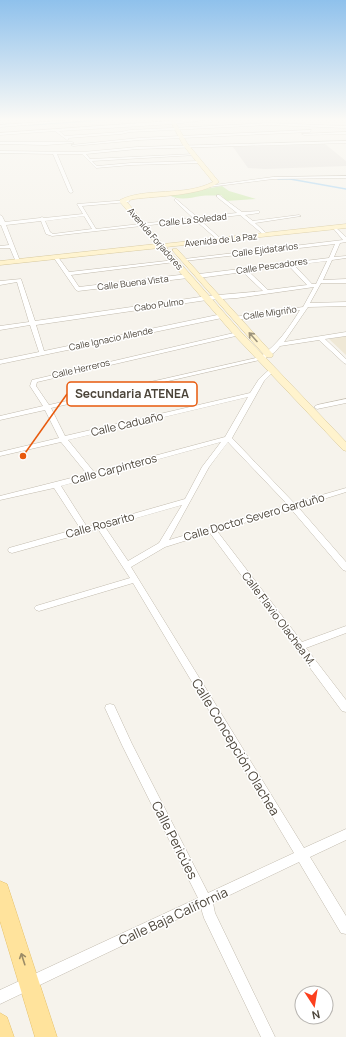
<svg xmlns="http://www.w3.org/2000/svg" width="346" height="1037" font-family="Manrope,sans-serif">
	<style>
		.industrial { fill: #e6e2dd }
		.education { fill: #efe8d6 }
		.green { fill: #d2eab5 }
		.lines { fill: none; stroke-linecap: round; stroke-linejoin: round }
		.stream { stroke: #a9d4f2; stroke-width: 1.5 }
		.street-casing { stroke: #c2bbae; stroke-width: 1 }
		.secondary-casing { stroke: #d6c79b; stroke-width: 1 }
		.primary-casing { stroke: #e6c16a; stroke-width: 1 }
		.street { fill: #fff; fill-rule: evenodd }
		.secondary { fill: #fff3cd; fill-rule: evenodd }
		.primary { fill: #ffe39c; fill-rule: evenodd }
		.oneway { stroke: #9c937c }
		.oneway2 { stroke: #9c8c66 }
		.labels { text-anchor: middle; stroke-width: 3; stroke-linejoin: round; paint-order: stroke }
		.far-street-label { font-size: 9px; fill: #4b4439; stroke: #fff }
		.street-label { font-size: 11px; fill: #4b4439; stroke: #fff }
		.near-street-label { font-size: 13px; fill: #4b4439; stroke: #fff }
		.leader { fill: none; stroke: #e8590c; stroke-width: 1.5 }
		.callout-dot { fill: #e8590c; stroke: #fff; stroke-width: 1.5 }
		.callout { fill: #fff; stroke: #e8590c; stroke-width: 1.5 }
		.callout-label { font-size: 12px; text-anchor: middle; font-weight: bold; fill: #4b4439 }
	</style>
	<rect width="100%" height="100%" fill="#f6f3ec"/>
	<path class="industrial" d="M 325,144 L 346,161 L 346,166 L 265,169 L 248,168 L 233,147 Z"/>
	<path class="education" d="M 346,336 L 346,355 L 329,339 Z"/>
	<path class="green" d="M 222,186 L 229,191 L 256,199 L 226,201 L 221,195 C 214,196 207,195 201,196 C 190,198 179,201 169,195 Z"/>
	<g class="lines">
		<path class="stream" d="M 30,125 L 102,120
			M 278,179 L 290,179 L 346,189"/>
		<defs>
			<path id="street" d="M 72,120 L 92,120 L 0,127 L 0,125 Z
				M 184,120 L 205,120 L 173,124 L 59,131 L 65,136 L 121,132 L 130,130 L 269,123 L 346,126 L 346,128 L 269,125 L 130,132 L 121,134 L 68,138 L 69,139 L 67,140 L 55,131 L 0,135 L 0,133 Z
				M 311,130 L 310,132 L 139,140 L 73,146 L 71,145 L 139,138 Z
				M 346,132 L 346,134 L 304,135 L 302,134 Z
				M 346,141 L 346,143 L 137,149 L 86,154 L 90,159 L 194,154 L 196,155 L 92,161 L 97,166 L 131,163 L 200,161 L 202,162 L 200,163 L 131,165 L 96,168 L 82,154 L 57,154 L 73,192 L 71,193 L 69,192 L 53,154 L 0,153 L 0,151 L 83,152 L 137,147 Z
				M 0,142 L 72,142 L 74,143 L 46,145 L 0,144 Z
				M 346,176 L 346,178 L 273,179 L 209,187 L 207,186 L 273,177 Z
				M 217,195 L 219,195 L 242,212 L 259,211 L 259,213 L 245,215 L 253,221 L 299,215 L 301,216 L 255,223 L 267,234 L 267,235 L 265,236 L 240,215 L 200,220 L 221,239 L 221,241 L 219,241 L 195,220 L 52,236 L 46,234 L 41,221 L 6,225 L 20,261 L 16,262 L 10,248 L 0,248 L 0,246 L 9,245 L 1,225 L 0,225 L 0,215 L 2,216 L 5,222 L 40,218 L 42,217 L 44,218 L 83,214 L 77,204 L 129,200 L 130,201 L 128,202 L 82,206 L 96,229 L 193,218 L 175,201 L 175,199 L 176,199 L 197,217 L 237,213 L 217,197 ZM 84,216 L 92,229 L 53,234 L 50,232 L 45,221 Z
				M 335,227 L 346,237 L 346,242 L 340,243 L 334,257 L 346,256 L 346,258 L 332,260 L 323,280 L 346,279 L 346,283 L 321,283 L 310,303 L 346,302 L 346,306 L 308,307 L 284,342 L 346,332 L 346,336 L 325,339 L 346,359 L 346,364 L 344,363 L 319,340 L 280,346 L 275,352 L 264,359 L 51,408 L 65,436 L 250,393 L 259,379 L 271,368 L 275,368 L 275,370 L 264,381 L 232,438 L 294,503 L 346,488 L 346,492 L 298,507 L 346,562 L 346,571 L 343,570 L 291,509 L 217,531 L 302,642 L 346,626 L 346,633 L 306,648 L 346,700 L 346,712 L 342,711 L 210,533 L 165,547 L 131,567 L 304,848 L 346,829 L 346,840 L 310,857 L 346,916 L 346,934 L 341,933 L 299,862 L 213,903 L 215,913 L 275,1037 L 261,1037 L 204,918 L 201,908 L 0,1004 L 0,990 L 198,898 L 122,745 L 105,708 L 106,705 L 110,704 L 114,705 L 132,744 L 208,893 L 294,853 L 133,583 L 39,611 L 36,610 L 34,608 L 36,606 L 130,578 L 98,529 L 12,553 L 9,552 L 8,550 L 9,548 L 80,528 L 54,488 L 0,500 L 0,496 L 87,474 L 61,442 L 0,456 L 0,452 L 59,438 L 45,410 L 0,420 L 0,416 L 43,406 L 30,386 L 32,380 L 238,332 L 241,334 L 240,335 L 37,382 L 36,386 L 49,405 L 260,357 C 278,344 289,328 300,310 L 236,320 L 233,318 L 234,317 L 303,307 L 314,287 L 237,298 L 207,300 L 36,325 L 44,351 L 222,314 L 225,316 L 222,318 L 0,364 L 0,360 L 39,352 L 30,325 L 0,330 L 0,326 L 29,322 L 17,282 L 0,285 L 0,281 L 21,279 L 35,321 L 207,296 L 263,291 L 243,272 L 199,278 L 196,276 L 199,274 L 329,258 L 335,244 L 184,261 L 182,260 L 184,259 L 343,240 L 333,228 ZM 327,261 L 316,284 L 312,284 L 294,265 ZM 289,266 L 307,285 L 268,290 L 248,271 ZM 248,397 L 225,437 L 94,472 L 68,440 ZM 221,442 L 202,467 L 185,499 L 87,527 L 61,486 ZM 228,442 L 288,505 L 169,540 L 209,467 ZM 182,505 L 159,543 L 128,561 L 105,527 Z
				M 54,257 L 58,257 L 69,272 L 175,260 L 177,261 L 175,262 L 71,275 L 79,287 L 188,274 L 191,276 L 188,278 L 78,291 L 76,290 L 54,258 Z
				M 346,399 L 346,403 L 317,409 L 314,407 L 317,405 Z"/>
			<path id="secondary" d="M 170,120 L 174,120 L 187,143 L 219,182 C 202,196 156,196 134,199 L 126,201 L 163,244 L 346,224 L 346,228 L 166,247 L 241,332 L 346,442 L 346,451 L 343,450 L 235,336 L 159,248 L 0,265 L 0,261 L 156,244 L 120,202 L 120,200 C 146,187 184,197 213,182 L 183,145 Z
				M 173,249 L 177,249 L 272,353 L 273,355 L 272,357 L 266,357 L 173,251 Z"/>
			<path id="primary" d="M 0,881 L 7,884 L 9,890 L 57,1037 L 35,1037 L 0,921 Z
				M 0,1013 L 7,1017 L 14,1037 L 0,1037 Z"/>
		</defs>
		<use href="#street" class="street-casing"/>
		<use href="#secondary" class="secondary-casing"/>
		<use href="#primary" class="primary-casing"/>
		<use href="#street" class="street"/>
		<use href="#secondary" class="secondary"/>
		<use href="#primary" class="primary"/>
	</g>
	<defs><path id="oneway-shaft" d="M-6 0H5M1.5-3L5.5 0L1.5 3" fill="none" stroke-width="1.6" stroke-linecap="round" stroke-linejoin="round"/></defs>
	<use class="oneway" href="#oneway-shaft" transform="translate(253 337) rotate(-132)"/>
	<use class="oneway2" href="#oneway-shaft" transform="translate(23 959) rotate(-108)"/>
	<linearGradient id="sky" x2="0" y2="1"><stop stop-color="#8fc1ec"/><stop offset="0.45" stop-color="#fbfaf6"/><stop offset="1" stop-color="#fbfaf6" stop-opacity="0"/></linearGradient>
	<rect width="346" height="265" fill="url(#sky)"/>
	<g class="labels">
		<g class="far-street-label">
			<text transform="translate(193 220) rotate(-6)" y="3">Calle La Soledad</text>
			<text transform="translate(155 239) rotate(49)" y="3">Avenida Forjadores</text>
			<text transform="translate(221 240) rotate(-6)" y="3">Avenida de La Paz</text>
			<text transform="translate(265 250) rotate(-7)" y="3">Calle Ejidatarios</text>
			<text transform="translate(272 266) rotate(-8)" y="3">Calle Pescadores</text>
			<text transform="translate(133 283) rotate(-7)" y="3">Calle Buena Vista</text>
			<text transform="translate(159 305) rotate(-8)" y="3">Cabo Pulmo</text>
			<text transform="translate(270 313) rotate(-8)" y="3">Calle Migriño</text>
			<text transform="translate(111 339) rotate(-12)" y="3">Calle Ignacio Allende</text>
			<text transform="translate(81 369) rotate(-13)" y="3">Calle Herreros</text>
		</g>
		<g class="street-label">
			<text transform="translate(127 424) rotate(-13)" y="4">Calle Caduaño</text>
			<text transform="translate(114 469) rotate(-15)" y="4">Calle Carpinteros</text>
			<text transform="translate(254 517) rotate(-16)" y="4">Calle Doctor Severo Garduño</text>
			<text transform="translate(100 525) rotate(-15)" y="4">Calle Rosarito</text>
			<text transform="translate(279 619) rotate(53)" y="4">Calle Flavio Olachea M.</text>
		</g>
		<g class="near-street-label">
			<text transform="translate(236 747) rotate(59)" y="5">Calle Concepción Olachea</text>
			<text transform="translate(175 840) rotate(63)" y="5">Calle Pericúes</text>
			<text transform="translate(173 916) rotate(-25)" y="5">Calle Baja California</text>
		</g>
	</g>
	<path class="leader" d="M23 456L67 394"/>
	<circle class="callout-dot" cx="23" cy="456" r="4"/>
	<rect class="callout" x="67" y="382" width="130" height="24" rx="4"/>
	<g class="callout-label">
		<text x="132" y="398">Secundaria ATENEA</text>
	</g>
	<g transform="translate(314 1005) rotate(168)"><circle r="19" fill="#ffffff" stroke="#b7b4b0"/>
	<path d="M0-3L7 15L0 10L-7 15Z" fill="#fc3f1d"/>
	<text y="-6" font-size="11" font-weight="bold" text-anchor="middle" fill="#4b4439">N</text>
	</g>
</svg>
